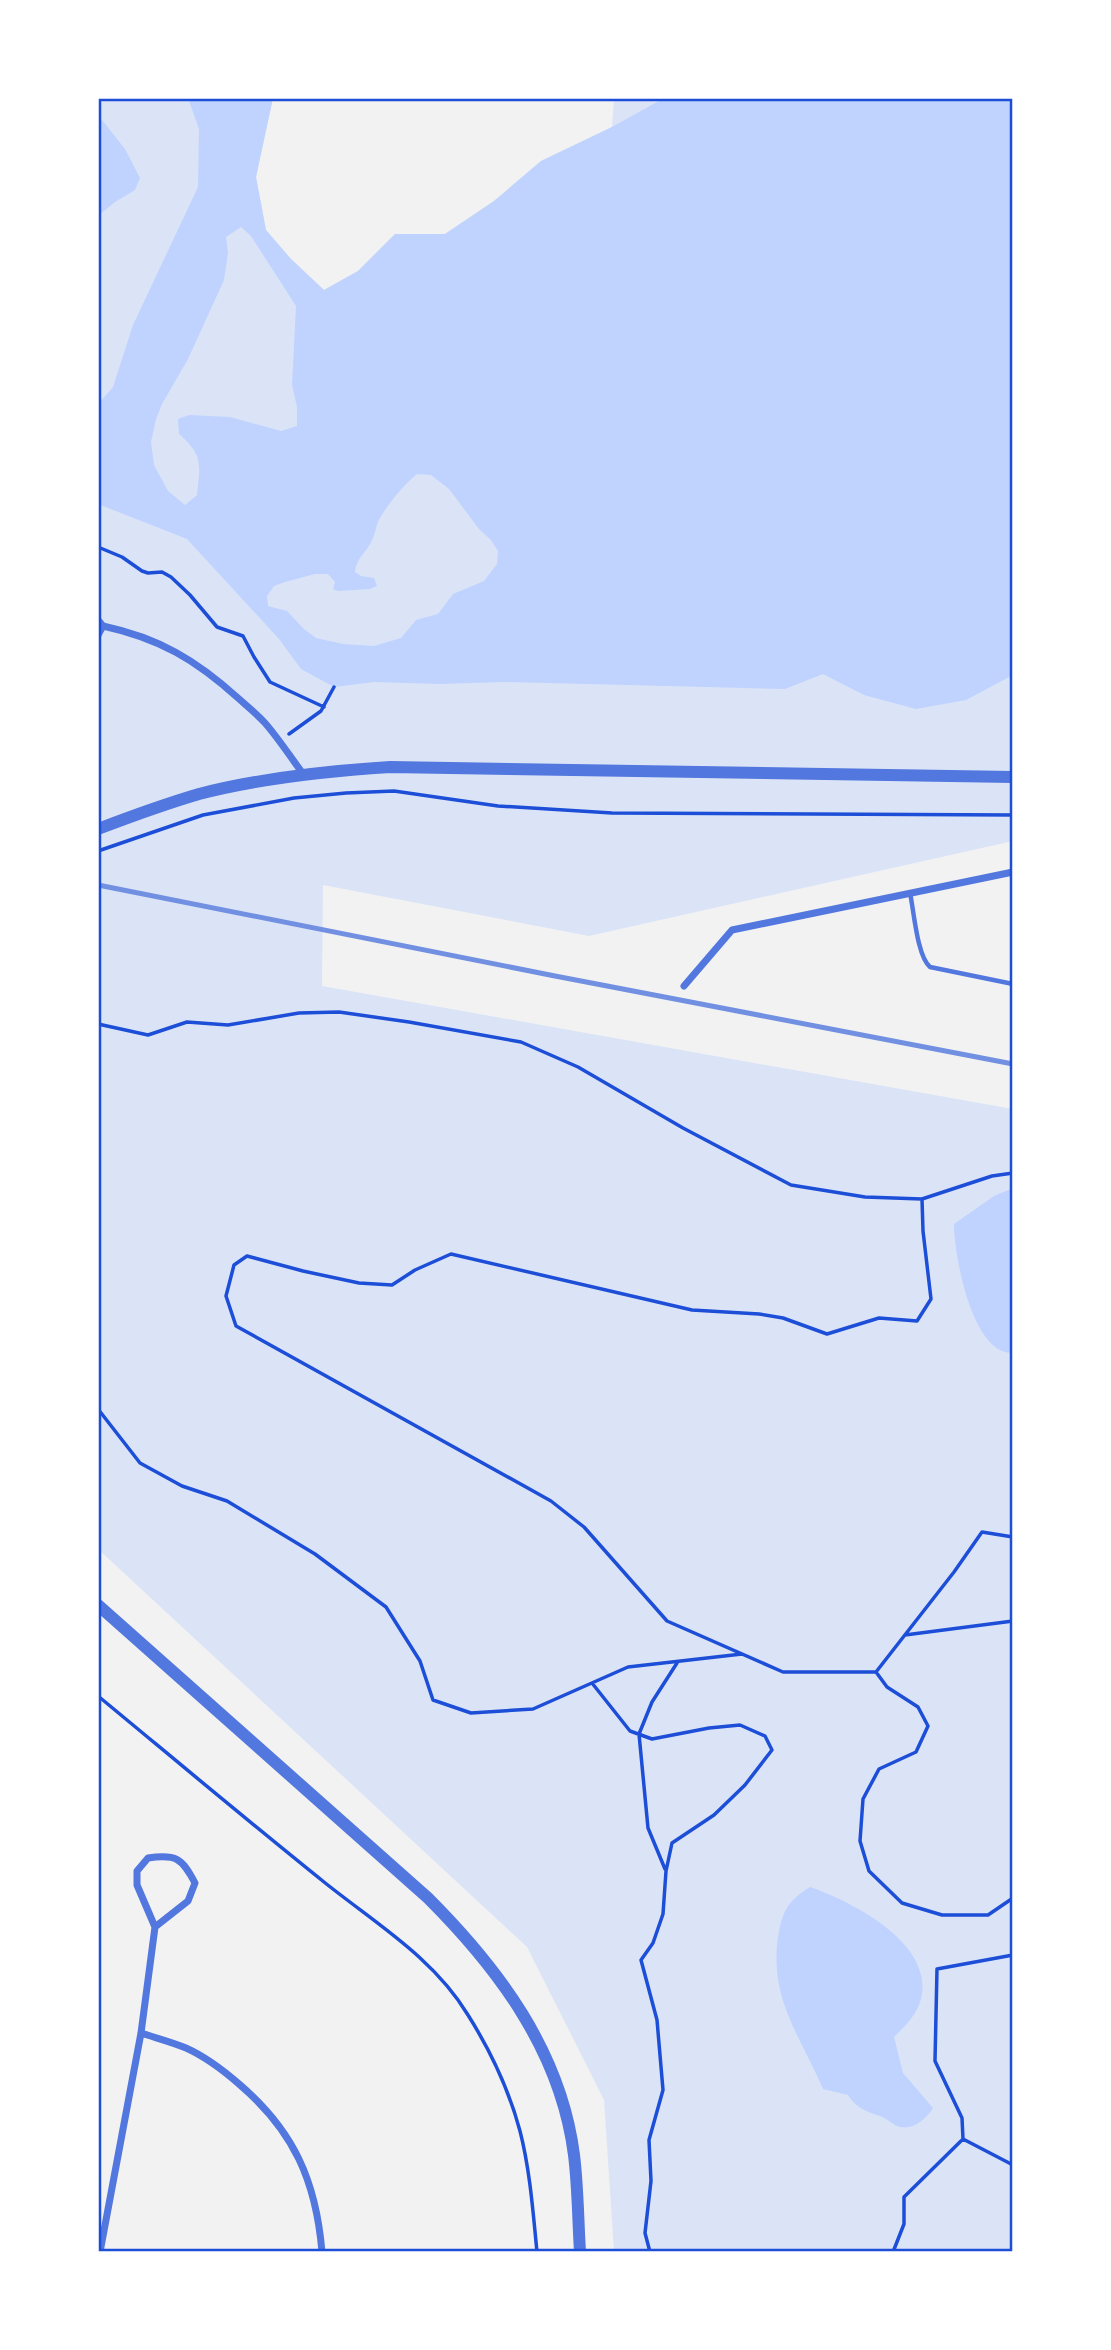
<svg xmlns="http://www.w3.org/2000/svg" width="1111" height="2350" font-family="Rubik,sans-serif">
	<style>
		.green { fill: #dbe4f7 }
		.water { fill: #bfd3fe; fill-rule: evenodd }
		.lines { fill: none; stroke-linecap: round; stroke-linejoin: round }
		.path { stroke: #1d4ed8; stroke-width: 3.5 }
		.service { stroke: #5277de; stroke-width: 4.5 }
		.minor { stroke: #5277de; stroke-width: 7 }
		.tertiary { stroke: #5277de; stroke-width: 12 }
		.rail { stroke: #7290e2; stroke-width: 5 }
		.neatline { fill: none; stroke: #1d4ed8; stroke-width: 2.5 }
	</style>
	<rect width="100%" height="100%" fill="#f2f2f2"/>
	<path class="green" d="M 98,98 L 273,98 L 256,177 L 266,230 L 291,259 L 324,290 L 358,271 L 395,234 L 445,234 L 494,201 L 541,161 L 612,127 L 614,98 L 1013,98 L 1013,841 L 589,936 L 323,885 L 322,986 L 1013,1109 L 1013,2252 L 614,2252 L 604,2100 L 527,1947 L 98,1549 Z"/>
	<path class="water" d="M 188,98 L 273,98 L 256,177 L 266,230 L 291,259 L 324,290 L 358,271 L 395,234 L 445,234 L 494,201 L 541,161 L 612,127 L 664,98 L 1013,98 L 1013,675 L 966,700 L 916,709 L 864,695 L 823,674 L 785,689 L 504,682 L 440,684 L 374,682 L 334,687 L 301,669 L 279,639 L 187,539 L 98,504 L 98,404 L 113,387 L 133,325 L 198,187 L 199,129 ZM 241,227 L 251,236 L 296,306 L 292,385 L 297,407 L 297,426 L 281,431 L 230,417 L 189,415 L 178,419 L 179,434 C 204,456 200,465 197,495 L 185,505 L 168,491 L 154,465 L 151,442 L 156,419 L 162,404 L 188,359 L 224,280 L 228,253 L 226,237 ZM 417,474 L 431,475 L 449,489 L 479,529 L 491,540 L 498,551 L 497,564 L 484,581 L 453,594 L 438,614 L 416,620 L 401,638 L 374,646 L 343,644 L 316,638 L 304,629 L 287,611 L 268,606 L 267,596 L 274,586 L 285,582 L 315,574 L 328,574 L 335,582 L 333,589 L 338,591 L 370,589 L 377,586 L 374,578 L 361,576 L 355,572 C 357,556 367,553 373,538 C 375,533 376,527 378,522 C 383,510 406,482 417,474 Z
		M 98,115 L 125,149 L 140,178 L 135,190 L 115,202 L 98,216 Z
		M 1013,1188 L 1013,1353 C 972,1355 954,1255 954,1224 L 994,1196 Z
		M 810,1887 C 853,1902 938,1945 920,2002 C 916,2016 904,2027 894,2037 L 903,2073 L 933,2108 C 927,2118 914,2130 900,2127 C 894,2126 887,2118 880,2116 C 865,2111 856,2108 848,2095 L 823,2089 C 801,2037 769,1999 778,1938 C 782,1912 787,1901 810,1887 Z"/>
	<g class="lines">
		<path class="path" d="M 98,547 L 122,557 L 142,571 L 148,573 L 162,572 L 171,577 L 190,595 L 217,627 L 243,636 L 254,657 L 270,682 L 324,707
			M 289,734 L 321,711 L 334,687
			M 98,851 L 203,815 L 294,798 L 346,793 L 394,791 L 498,806 L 612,813 L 1013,815
			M 98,1024 L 148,1035 L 187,1022 L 228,1025 L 299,1013 L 339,1012 L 409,1022 L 521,1042 L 578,1067 L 683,1128 L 791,1185 L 865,1197 L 922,1199 L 923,1231 L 931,1299 L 917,1321 L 879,1318 L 827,1334 L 783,1318 L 759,1314 L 692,1310 L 451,1254 L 415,1270 L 392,1285 L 359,1283 L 303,1271 L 247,1256 L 234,1265 L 226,1296 L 236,1326 L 551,1501 L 584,1527 L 667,1621 L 783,1672 L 876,1672
			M 922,1199 L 992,1176 L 1013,1173
			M 98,1409 L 140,1463 L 182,1486 L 227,1501 L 315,1554 L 386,1607 L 420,1661 L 433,1700 L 471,1713 L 533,1709 L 628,1667 L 742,1654
			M 1013,1537 L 982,1532 L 954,1572 L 876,1672 L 887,1687 L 918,1707 L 928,1726 L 916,1752 L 879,1769 L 863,1799 L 860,1841 L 869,1871 L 902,1903 L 942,1915 L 988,1915 L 1013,1898
			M 905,1635 L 1013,1621
			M 592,1683 L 630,1731 L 652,1739 L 709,1728 L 740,1725 L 765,1736 L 772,1750 L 745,1785 L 714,1815 L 672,1843 L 666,1871 L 663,1914 L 653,1943 L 641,1960 L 657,2020 L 663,2090 L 649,2140 L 651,2181 L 645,2233 L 650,2252
			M 98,1696 C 173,1758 248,1821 324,1882 C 375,1923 434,1958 468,2015 C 490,2050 509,2090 520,2131 C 530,2170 533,2212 537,2252
			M 665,1869 L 648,1828 L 639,1734 L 652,1702 L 677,1663
			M 963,2139 L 1013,2165
			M 893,2252 L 904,2224 L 904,2197 L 963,2139 L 962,2118 L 935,2061 L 937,1969 L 1013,1955"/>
		<path class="service" d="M 910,893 C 914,911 917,956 930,967 L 1013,984"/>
		<path class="minor" d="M 98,620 L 103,626 L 98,635
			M 103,626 C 159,638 196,660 238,698 C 247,706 257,714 265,723 C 279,739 291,758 304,775
			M 684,986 L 732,930 L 1013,872
			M 141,2033 C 156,2038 172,2042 186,2048 C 206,2057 223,2070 239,2084 C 294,2131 316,2181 322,2252
			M 100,2252 L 141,2033 L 155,1927 L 137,1885 L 137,1871 L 148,1858 C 176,1854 182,1858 195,1883 L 188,1901 L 155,1927"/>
		<path class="tertiary" d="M 98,829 C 132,816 165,804 199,794 C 261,778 326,771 390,767 L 1013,777
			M 98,1605 L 428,1898 C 499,1969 561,2052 574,2155 C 578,2187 578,2220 580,2252"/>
		<path class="rail" d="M 98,885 L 555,976 L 1013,1064"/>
	</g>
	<rect width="1111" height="2350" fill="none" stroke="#ffffff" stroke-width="200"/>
	<rect x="100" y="100" width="911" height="2150" class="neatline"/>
</svg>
